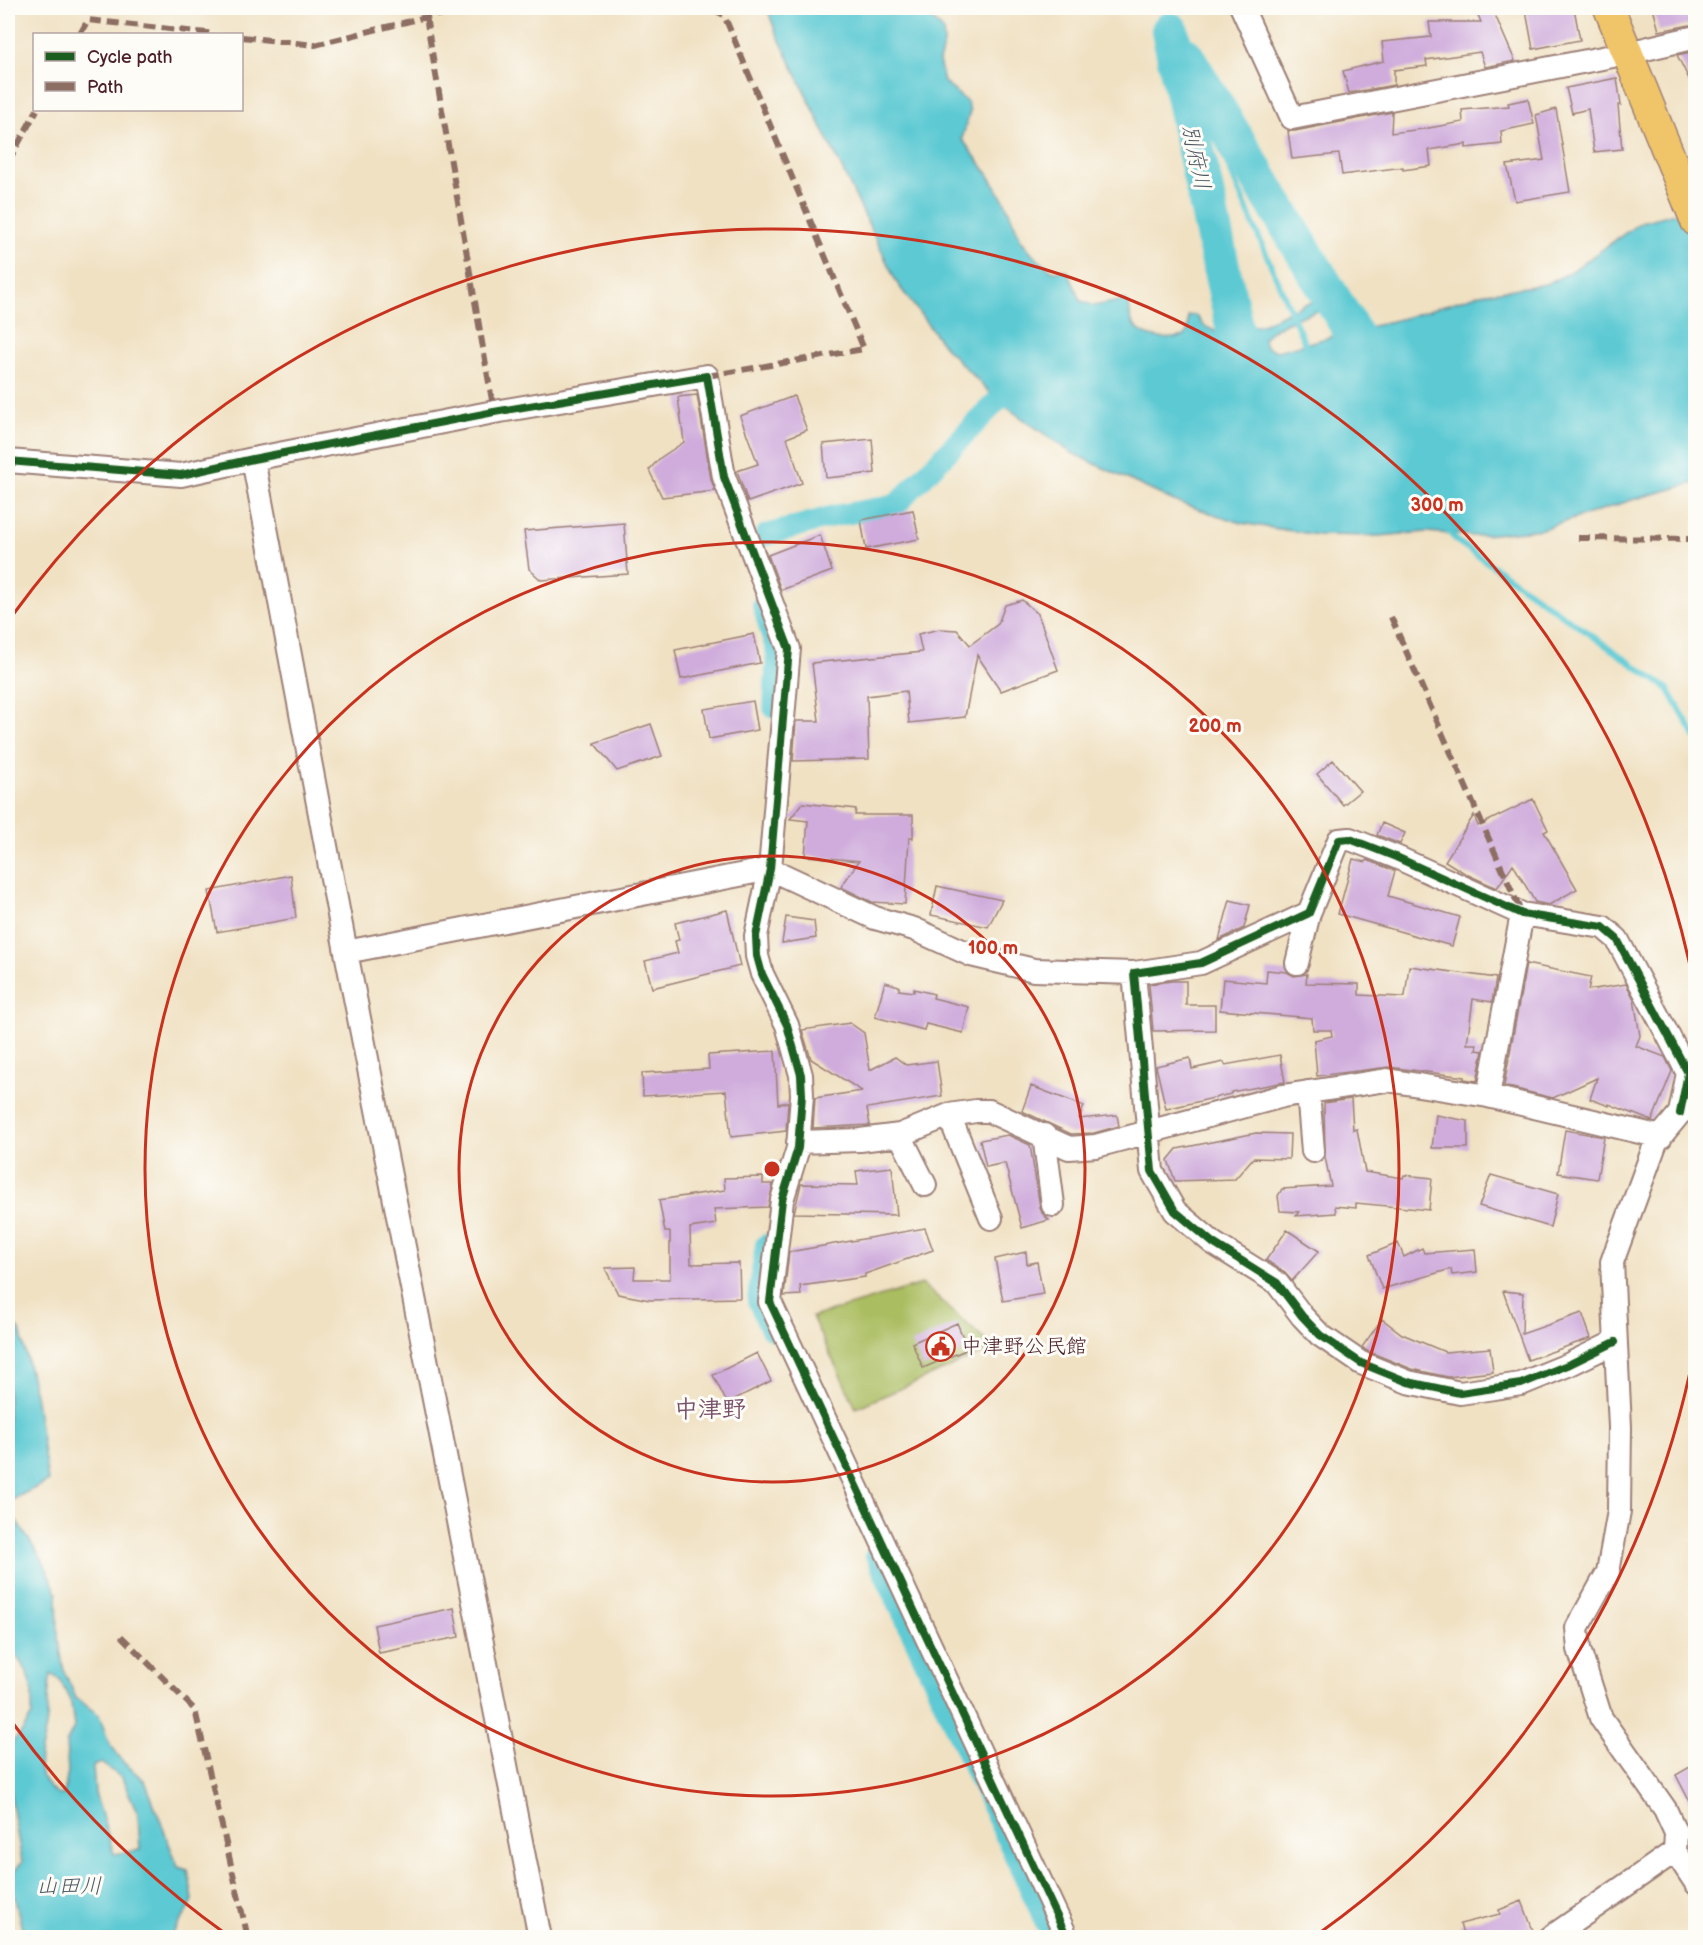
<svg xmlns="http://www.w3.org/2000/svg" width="1703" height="1945" font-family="'Balsamiq Sans','Klee One',sans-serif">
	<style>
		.green { fill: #aabd61; stroke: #7a6e46; stroke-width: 1.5 }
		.water { fill: #5cc9d3; stroke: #53747f; stroke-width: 1.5; fill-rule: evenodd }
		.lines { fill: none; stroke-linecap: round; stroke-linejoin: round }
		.stream { stroke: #5cc9d3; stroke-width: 6 }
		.canal { stroke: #5cc9d3; stroke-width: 22 }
		.river { stroke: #5cc9d3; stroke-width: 38 }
		.building { fill: #cfacdc }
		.minor-casing { stroke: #9d8077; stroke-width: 26 }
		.major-casing { stroke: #9d8077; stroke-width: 33 }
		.minor { stroke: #fff; stroke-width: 22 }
		.major { stroke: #f0c469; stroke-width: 30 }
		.quiet { stroke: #8d6e63; stroke-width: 6; stroke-dasharray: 12 6; stroke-linecap: butt }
		.cycleway-casing { stroke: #fdfcf7; stroke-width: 11 }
		.cycleway { stroke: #1b5e20; stroke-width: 8 }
		.ring { fill: none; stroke: #c8321e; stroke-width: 3 }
		.labels { text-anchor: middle; stroke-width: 6; stroke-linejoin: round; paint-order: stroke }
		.poi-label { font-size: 21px; fill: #4a1f2b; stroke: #fdfcf7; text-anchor: start }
		.water-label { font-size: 22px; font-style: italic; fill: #505a66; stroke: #fdfcf7 }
		.quarter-label { font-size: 24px; font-weight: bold; fill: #795069; stroke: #fdfcf7 }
		.centre { fill: #c8321e; stroke: #fdfcf7; stroke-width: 3 }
		.ring-label { font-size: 18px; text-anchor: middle; font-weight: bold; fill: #c8321e; stroke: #fdfcf7; stroke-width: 6; stroke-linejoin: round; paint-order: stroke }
	</style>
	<rect width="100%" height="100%" fill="#fdfcf7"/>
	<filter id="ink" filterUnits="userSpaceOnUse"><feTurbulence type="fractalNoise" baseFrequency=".0167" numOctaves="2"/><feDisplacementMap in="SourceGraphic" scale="12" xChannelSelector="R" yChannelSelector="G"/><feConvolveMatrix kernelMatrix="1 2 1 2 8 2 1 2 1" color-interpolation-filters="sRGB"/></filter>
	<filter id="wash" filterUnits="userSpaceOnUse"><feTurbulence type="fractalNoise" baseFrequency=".008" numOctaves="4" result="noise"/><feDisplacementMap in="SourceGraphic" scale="24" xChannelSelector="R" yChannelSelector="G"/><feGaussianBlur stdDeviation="1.35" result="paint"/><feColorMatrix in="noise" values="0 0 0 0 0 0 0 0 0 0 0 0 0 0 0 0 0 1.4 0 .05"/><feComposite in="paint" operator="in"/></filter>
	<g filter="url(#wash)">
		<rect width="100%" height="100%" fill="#f0e1c3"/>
		<path class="green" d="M 922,1284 L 994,1348 L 856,1408 L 812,1317 Z"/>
		<path class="water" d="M 767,8 L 921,8 L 943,30 L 944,44 L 939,61 L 944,82 L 967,102 L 970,111 L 962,139 L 988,174 L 1005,202 L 1021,240 L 1036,258 L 1053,271 L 1067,270 L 1081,301 L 1094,306 L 1124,300 L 1129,304 C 1130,308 1129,315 1131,319 C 1138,339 1168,341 1185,336 L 1188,329 L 1188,316 L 1196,315 L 1204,326 L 1217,332 L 1261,325 L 1304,304 L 1320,300 L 1339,305 C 1315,311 1279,321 1263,339 L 1266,347 L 1277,351 L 1404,318 L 1480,294 L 1546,284 L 1569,273 L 1641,222 L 1695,208 L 1695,483 L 1635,499 L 1542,529 L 1475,536 L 1427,532 L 1378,536 L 1318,535 L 1241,523 L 1174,501 L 1072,453 L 999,402 L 944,346 L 897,283 L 775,30 Z
			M 8,1318 L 20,1330 L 35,1394 L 48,1481 L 8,1502 Z
			M 8,1508 L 43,1561 L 57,1593 L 58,1638 L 64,1671 L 76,1698 L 99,1715 L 109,1743 L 124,1763 L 145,1781 L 178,1867 L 188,1870 L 193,1900 L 190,1908 L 170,1937 L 27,1938 L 23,1934 L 10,1876 L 22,1862 L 9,1786 L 8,1786 L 8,1746 L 22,1732 L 32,1715 L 32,1690 L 26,1670 L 8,1644 ZM 51,1674 L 60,1680 L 71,1703 L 74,1727 L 66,1743 L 68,1771 L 64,1794 L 58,1795 C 29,1774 41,1755 46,1727 C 49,1709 47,1692 51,1674 ZM 101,1763 L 122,1778 L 138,1814 L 140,1850 L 114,1854 L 95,1793 L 93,1766 Z"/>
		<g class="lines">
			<path class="stream" d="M 1170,31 L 1308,351
				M 1446,529 L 1457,541 L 1668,689 L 1696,738"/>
			<path class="canal" d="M 766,535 L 834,516 L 896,505 L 1003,395 L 998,372
				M 763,605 L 777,652 L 774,708
				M 766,1245 L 758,1300 L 771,1329
				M 876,1555 L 1053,1938"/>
			<path class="river" d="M 1170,31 L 1246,381
				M 1185,56 L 1370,361 L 1384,356"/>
		</g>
		<g id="blocks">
			<path class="building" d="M 1475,8 L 1492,8 L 1515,61 L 1485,67 L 1480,52 L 1426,60 L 1427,66 L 1394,70 L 1394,85 L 1349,93 L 1343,71 L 1384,61 L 1382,42 L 1431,37 L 1429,22 L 1481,22 Z
				M 1546,8 L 1574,8 L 1580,40 L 1533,49 L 1526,11 Z
				M 1653,8 L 1695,8 L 1695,24 L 1659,31 Z
				M 1695,51 L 1695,91 L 1677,55 Z
				M 1617,78 L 1621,105 L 1618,105 L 1622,149 L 1594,152 L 1588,109 L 1572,113 L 1566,88 Z
				M 1528,99 L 1534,124 L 1501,131 L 1502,144 L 1466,148 L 1466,144 L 1429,150 L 1431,166 L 1403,170 L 1403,167 L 1342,175 L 1339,154 L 1292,159 L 1288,131 L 1295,131 L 1392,112 L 1391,133 L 1423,129 L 1463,122 L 1462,110 L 1509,106 L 1508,103 Z
				M 1556,109 L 1570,192 L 1515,201 L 1507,165 L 1544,160 L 1536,115 Z
				M 697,395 L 711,479 L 715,491 L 662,497 L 649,470 L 660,458 L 684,442 L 678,397 Z
				M 794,396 L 807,430 L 787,438 L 802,483 L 748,502 L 737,471 L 758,464 L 740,416 Z
				M 872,439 L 875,473 L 826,478 L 823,444 Z
				M 913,510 L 919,539 L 866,549 L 861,520 Z
				M 624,523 L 628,574 L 541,580 L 529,569 L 524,531 Z
				M 820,535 L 832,571 L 781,590 L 768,555 Z
				M 1022,600 L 1038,614 L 1058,670 L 1001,691 L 977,655 L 965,717 L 909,723 L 906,691 L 867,696 L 869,759 L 793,761 L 796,721 L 819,721 L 812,663 L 922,652 L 918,634 L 940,629 L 957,630 L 970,645 L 998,624 L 1005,605 Z
				M 754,634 L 760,663 L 681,679 L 675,650 Z
				M 753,701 L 758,730 L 709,739 L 704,709 Z
				M 651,724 L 662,756 L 617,771 L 594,743 Z
				M 1333,760 L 1360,791 L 1343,805 L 1317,774 Z
				M 1533,799 L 1548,830 L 1544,832 L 1577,889 L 1549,905 L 1535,902 L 1513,864 L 1497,888 L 1466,874 L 1445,861 L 1474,815 L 1478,826 Z
				M 803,803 L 856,809 L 855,815 L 913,815 L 913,838 L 909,838 L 905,904 L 872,902 L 841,887 L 859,861 L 805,856 L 808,821 L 790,819 Z
				M 1382,823 L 1405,833 L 1400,844 L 1377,835 Z
				M 1353,859 L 1366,862 L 1367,860 L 1395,871 L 1388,896 L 1460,917 L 1452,946 L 1338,914 Z
				M 291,875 L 296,918 L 217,932 L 209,891 Z
				M 937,886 L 1002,900 L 988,927 L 931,915 Z
				M 1230,900 L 1250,905 L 1244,928 L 1219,940 Z
				M 727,910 L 740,966 L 652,988 L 645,961 L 678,953 L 675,941 L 679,940 L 675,923 Z
				M 786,917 L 814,921 L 816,938 L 782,943 Z
				M 1526,964 L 1591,977 L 1588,990 L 1626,984 L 1634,999 L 1640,1036 L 1636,1046 L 1665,1057 L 1672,1071 L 1652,1121 L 1609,1104 L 1609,1106 L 1590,1099 L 1597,1078 L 1553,1098 L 1504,1086 Z
				M 1409,966 L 1496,978 L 1492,1002 L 1473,999 L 1467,1044 L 1477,1044 L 1476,1050 L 1483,1051 L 1477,1081 L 1464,1079 L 1464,1077 L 1389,1067 L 1317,1076 L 1314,1040 L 1332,1036 L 1331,1030 L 1313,1030 L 1312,1018 L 1220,1010 L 1223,979 L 1266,983 L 1267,970 L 1287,972 L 1294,976 L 1307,974 L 1306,983 L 1359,984 L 1359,995 L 1403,997 L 1405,996 Z
				M 1172,981 L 1186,981 L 1186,1005 L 1215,1005 L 1215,1030 L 1153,1031 L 1149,984 Z
				M 885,982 L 899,986 L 899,990 L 914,992 L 914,989 L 934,994 L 933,998 L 969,1007 L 963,1033 L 926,1024 L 924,1030 L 875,1017 Z
				M 850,1023 L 864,1033 L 870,1070 L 895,1057 L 906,1065 L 937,1061 L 942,1096 L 867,1108 L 870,1125 L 813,1128 L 815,1098 L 862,1091 L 811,1059 L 802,1030 Z
				M 775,1051 L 778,1104 L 788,1102 L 786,1131 L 731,1137 L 726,1091 L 643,1096 L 642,1073 L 709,1069 L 708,1055 Z
				M 1280,1055 L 1285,1082 L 1231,1092 L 1231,1094 L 1166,1109 L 1156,1066 L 1190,1058 L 1192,1069 L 1224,1062 L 1225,1065 Z
				M 1031,1086 L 1084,1106 L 1079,1119 L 1117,1115 L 1119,1126 L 1094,1133 L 1071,1134 L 1022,1111 Z
				M 1351,1099 L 1353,1130 L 1357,1129 L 1365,1172 L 1403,1178 L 1404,1175 L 1432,1178 L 1429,1210 L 1356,1203 L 1356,1208 L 1335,1206 L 1336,1213 L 1296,1216 L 1299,1212 L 1280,1211 L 1278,1196 L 1282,1189 L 1331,1186 L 1325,1157 L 1324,1103 Z
				M 1436,1115 L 1468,1121 L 1468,1148 L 1432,1148 Z
				M 1565,1130 L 1604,1137 L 1597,1179 L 1558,1173 Z
				M 1256,1133 L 1290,1134 L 1289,1159 L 1253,1158 L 1235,1179 L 1175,1181 L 1168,1160 L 1177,1149 Z
				M 1008,1135 L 1030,1145 L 1040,1207 L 1042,1213 L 1049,1220 L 1022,1228 L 1005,1163 L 986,1167 L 980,1140 Z
				M 892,1167 L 897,1215 L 794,1213 L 801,1184 L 858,1185 L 856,1171 Z
				M 1491,1175 L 1558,1194 L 1550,1227 L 1479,1206 Z
				M 763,1177 L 763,1184 L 773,1184 L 768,1207 L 714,1209 L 716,1224 L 690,1228 L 691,1264 L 739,1263 L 740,1298 L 650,1300 L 618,1294 L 605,1268 L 635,1267 L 634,1279 L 670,1279 L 670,1232 L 665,1232 L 659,1200 L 725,1190 L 724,1178 Z
				M 925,1228 L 933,1250 L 865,1274 L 865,1277 L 800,1286 L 801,1295 L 784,1296 L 789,1252 Z
				M 1287,1230 L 1319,1251 L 1292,1281 L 1284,1272 L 1266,1260 Z
				M 1398,1243 L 1404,1257 L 1422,1248 L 1424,1253 L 1475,1249 L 1477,1272 L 1452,1275 L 1451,1269 L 1382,1289 L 1369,1255 Z
				M 1026,1252 L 1027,1264 L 1037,1262 L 1043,1294 L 1003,1301 L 995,1259 Z
				M 1503,1291 L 1523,1293 L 1522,1334 L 1582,1313 L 1591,1338 L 1528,1360 Z
				M 1382,1319 L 1402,1334 L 1445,1352 L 1490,1348 L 1493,1372 L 1448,1377 L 1412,1369 L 1367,1351 L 1362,1347 Z
				M 957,1323 L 968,1349 L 923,1368 L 912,1343 Z
				M 757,1353 L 771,1381 L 727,1403 L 713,1375 Z
				M 454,1608 L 459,1637 L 379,1653 L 374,1625 Z
				M 1695,1764 L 1695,1812 L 1676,1775 Z
				M 1522,1901 L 1534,1933 L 1522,1938 L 1464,1938 L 1460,1924 L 1500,1914 L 1499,1910 Z"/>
		</g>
	</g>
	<g filter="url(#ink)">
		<use href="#blocks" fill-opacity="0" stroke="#9d8077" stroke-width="1.5"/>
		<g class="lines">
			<defs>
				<path id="minor" d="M 1242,8 L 1292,118 L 1628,53 L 1696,37
					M 253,459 L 346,952 L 540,1938
					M 8,461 L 181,475 L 253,459 L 494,412 L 707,376 L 724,477 L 789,649 L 770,869 L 756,936 L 757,956 L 762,974 L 787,1025 L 801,1075 L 802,1095 L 798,1148 L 782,1200 L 770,1302 L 1067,1938
					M 1522,914 L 1488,1096 L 1661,1137
					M 346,952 L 770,869 L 875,918 L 914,929 L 971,955 L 1034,970 L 1134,973
					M 1297,963 L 1309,913
					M 1308,1092 L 1313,1151
					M 1692,1107 L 1680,1113 L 1656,1142 L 1612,1262 L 1620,1427 L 1619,1511 L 1608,1572 L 1577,1628 L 1579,1649 L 1601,1718 L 1665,1809 L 1676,1833 L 1675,1851 L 1696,1883
					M 949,1115 L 991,1218
					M 900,1135 L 925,1185
					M 1044,1135 L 1053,1205
					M 798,1142 L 860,1140 L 900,1135 L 949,1115 L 976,1111 L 989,1111 L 1069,1148 L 1096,1146 L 1283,1096 L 1387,1080 L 1488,1096
					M 1615,1342 L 1570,1364 L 1521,1384 L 1460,1393 L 1408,1382 L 1361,1363 L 1320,1335 L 1302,1316 L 1277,1283 L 1213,1243 L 1175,1211 L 1152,1171 L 1134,973 L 1201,963 L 1309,913 L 1339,840 L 1350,839 L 1396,857 L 1522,914 L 1603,927 L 1617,939 L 1688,1073 L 1680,1113
					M 1550,1938 L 1675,1851"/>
				<path id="major" d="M 1609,8 L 1696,221"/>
			</defs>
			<use href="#minor" class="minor-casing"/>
			<use href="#major" class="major-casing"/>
			<use href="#minor" class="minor"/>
			<use href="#major" class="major"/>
			<path class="quiet" d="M 426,17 L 494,412
				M 80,34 L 88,20 L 215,34
				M 242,37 L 315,45 L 426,17 L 482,8
				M 8,162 L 37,110
				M 707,376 L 864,349 L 724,15 L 710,8
				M 1578,538 L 1696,539
				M 1391,617 L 1522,914
				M 121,1636 L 195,1710 L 248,1938"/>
			<defs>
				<path id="cycleway" d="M 8,461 L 181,475 L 253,459 L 494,412 L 707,376 L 724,477 L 789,649 L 770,869 L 756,936 L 757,956 L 762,974 L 787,1025 L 801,1075 L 802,1095 L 798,1148 L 782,1200 L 770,1302 L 1067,1938
					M 1615,1342 L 1570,1364 L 1521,1384 L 1460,1393 L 1408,1382 L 1361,1363 L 1320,1335 L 1302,1316 L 1277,1283 L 1213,1243 L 1175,1211 L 1152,1171 L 1134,973 L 1201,963 L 1309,913 L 1339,840 L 1350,839 L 1396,857 L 1522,914 L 1603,927 L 1617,939 L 1688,1073 L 1680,1113"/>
			</defs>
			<use href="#cycleway" class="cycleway-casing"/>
			<use href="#cycleway" class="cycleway"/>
		</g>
	</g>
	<g class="ring">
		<circle cx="772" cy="1169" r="313"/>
		<circle cx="772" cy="1169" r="627"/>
		<path d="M1695 1348A940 940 0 0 1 1318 1934M226 1934A940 940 0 0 1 12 1722M12 616A940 940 0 0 1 1695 990"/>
	</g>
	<defs>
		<symbol id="civic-ring" viewBox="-11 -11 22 22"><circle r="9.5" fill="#fdfcf7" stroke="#c8321e" stroke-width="1.5"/><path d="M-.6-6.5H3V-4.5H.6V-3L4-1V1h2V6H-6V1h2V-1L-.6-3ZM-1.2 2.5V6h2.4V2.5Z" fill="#c8321e"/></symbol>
	</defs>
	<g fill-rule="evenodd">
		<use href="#civic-ring" x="924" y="1330" width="33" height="33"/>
	</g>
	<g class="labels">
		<g class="poi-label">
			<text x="961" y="1353">中津野公民館</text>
		</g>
		<g class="water-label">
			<text transform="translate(1197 157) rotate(78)" y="8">別府川</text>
			<text x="69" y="1893">山田川</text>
		</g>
		<g class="quarter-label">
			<text x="710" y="1417">中津野</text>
		</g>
	</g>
	<circle cx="772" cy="1169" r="9" class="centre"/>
	<g class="ring-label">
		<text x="1437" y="511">300 m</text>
		<text x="1215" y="732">200 m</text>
		<text x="993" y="954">100 m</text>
	</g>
	<rect width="1703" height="1945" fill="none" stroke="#fdfcf7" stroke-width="30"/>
	<rect x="33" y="33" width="210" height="78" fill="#fdfcf7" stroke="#b5a4a5" stroke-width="1.5"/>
	<rect x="45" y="52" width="30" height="9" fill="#1b5e20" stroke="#b5a4a5" stroke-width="1.5"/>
	<text x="87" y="63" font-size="18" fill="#4a1f2b">Cycle path</text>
	<rect x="45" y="82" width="30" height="9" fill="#8d6e63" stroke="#b5a4a5" stroke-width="1.5"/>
	<text x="87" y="93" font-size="18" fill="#4a1f2b">Path</text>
</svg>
